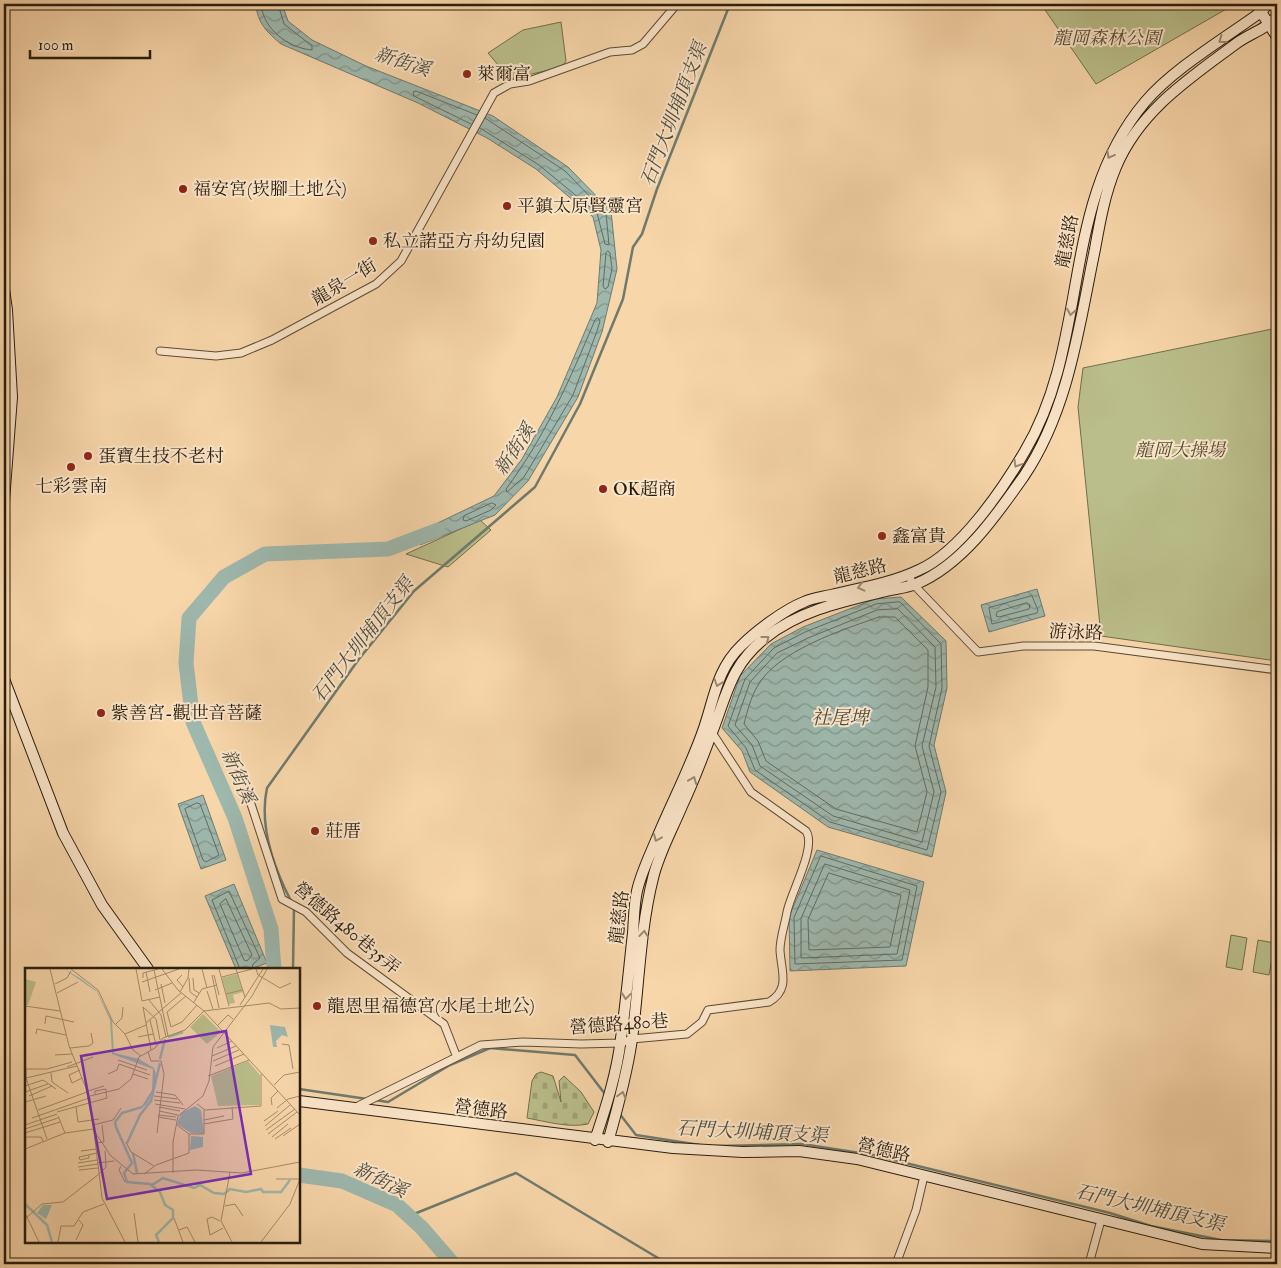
<svg xmlns="http://www.w3.org/2000/svg" width="1281" height="1268" font-family="'IM FELL Double Pica','Noto Serif TC',serif">
	<style>
		.cemetery { fill: url(#cemetery-stones); stroke: #726e4c }
		.park { fill: #babe8a; stroke: #726e4c }
		.water { fill: url(#water-waves); stroke: #6f7a6e }
		.lines { fill: none; stroke-linecap: round; stroke-linejoin: round }
		.shore { stroke: #646a5e; stroke-width: 1 }
		.stream { stroke: #6f7a6e; stroke-width: 2.5 }
		.river { stroke: #9eb8ae; stroke-width: 15 }
		.street-casing { stroke: #5c4b35; stroke-width: 9 }
		.secondary-casing { stroke: #291d0e; stroke-width: 12 }
		.street { stroke: #fae4c8; stroke-width: 7 }
		.secondary { stroke: #fae4c8; stroke-width: 10 }
		.oneway { stroke: #9c8a74 }
		.poi-dot { fill: #8f2418; stroke: #fae4c8; stroke-width: 2 }
		.labels { text-anchor: middle; stroke-width: 4; stroke-linejoin: round; paint-order: stroke }
		.park-label { font-size: 18px; font-style: italic; fill: #544d33; stroke: #fae4c8 }
		.poi-label { font-size: 18px; fill: #291d0e; stroke: #fae4c8; text-anchor: start }
		.street-label { font-size: 18px; fill: #291d0e; stroke: #fae4c8 }
		.water-label { font-size: 19px; font-style: italic; fill: #4c4c3e; stroke: #fae4c8 }
		.inset-river { fill: none; stroke: #9eb8ae; stroke-width: 2.5 }
		.inset-road { fill: none; stroke: #a58c6c; stroke-width: 1 }
		.view { fill: #7b2cbf; fill-opacity: 0.15; stroke: #7b2cbf; stroke-width: 2.5 }
		.inset-edge { fill: none; stroke: #291d0e; stroke-width: 2.5 }
	</style>
	<defs>
		<pattern id="cemetery-stones" width="16" height="16" patternUnits="userSpaceOnUse" patternTransform="scale(1.25)"><rect width="16" height="16" fill="#babe8a"/><path d="M2 7V4a2 2 0 0 1 4 0v3zM10 15v-3a2 2 0 0 1 4 0v3z" fill="#a0a376"/></pattern>
		<pattern id="water-waves" width="16" height="10" patternUnits="userSpaceOnUse" patternTransform="scale(1.25)"><rect width="16" height="10" fill="#9eb8ae"/><path d="M0 5q4-4 8 0t8 0" fill="none" stroke="#81958c"/></pattern>
	</defs>
	<rect width="100%" height="100%" fill="#f7d6aa"/>
	<filter id="stains"><feTurbulence type="fractalNoise" baseFrequency=".004" numOctaves="4"/><feColorMatrix values="0 0 0 0 .2 0 0 0 0 .09 0 0 0 0 .02 0 0 0 .5 -.17"/></filter>
	<radialGradient id="worn" r=".72"><stop offset=".6" stop-color="#630" stop-opacity="0"/><stop offset="1" stop-color="#630" stop-opacity=".3"/></radialGradient>
	<path class="cemetery" d="M 541,1072 L 553,1076 L 561,1102 L 559,1081 L 564,1076 L 581,1092 L 594,1112 L 588,1124 C 569,1128 548,1122 527,1118 L 532,1081 L 536,1074 Z"/>
	<path class="park" d="M 1041,4 L 1235,4 L 1096,84 Z
		M 561,22 L 566,61 L 562,67 L 510,79 L 488,53 L 523,30 Z
		M 1277,328 L 1277,661 L 1101,636 L 1078,407 L 1083,368 Z
		M 480,520 L 491,530 L 448,567 L 406,554 Z
		M 1231,935 L 1247,938 L 1242,970 L 1226,967 Z
		M 1258,940 L 1275,943 L 1269,975 L 1253,972 Z"/>
	<path class="water" d="M 256,4 L 282,4 L 288,21 L 312,40 L 366,66 L 493,116 L 568,167 L 611,211 L 617,269 L 602,332 L 578,397 L 528,481 L 495,515 L 420,545 L 419,532 L 494,496 L 522,459 L 557,397 L 597,303 L 601,250 L 593,217 L 536,169 L 487,138 L 418,103 L 281,44 C 267,32 257,23 256,4 Z
		M 1037,589 L 1045,616 L 989,632 L 981,605 Z
		M 901,597 L 946,641 L 947,688 L 934,745 L 946,792 L 932,857 L 828,827 L 750,772 L 742,751 L 722,728 L 740,676 L 771,644 L 803,627 L 875,599 Z
		M 203,795 L 226,860 L 201,869 L 178,804 Z
		M 817,850 L 924,882 L 906,966 L 790,971 L 789,917 Z
		M 234,884 L 267,963 L 251,969 L 236,969 L 205,896 Z"/>
	<g class="lines">
		<path class="shore" d="M 261,4 C 263,29 288,48 312,50 L 312,46 L 284,24 L 278,4
			M 471,124 L 414,96 L 413,92 L 416,91 L 477,115
			M 480,128 L 539,165 L 597,213 L 605,244 L 609,245 L 606,213 L 565,171 L 485,118
			M 608,251 L 610,253 L 612,269 L 608,287 L 605,289 L 603,286 L 606,253 Z
			M 598,318 L 600,321 L 597,331 L 573,395 L 524,477 L 507,492 L 506,489 C 545,437 570,379 595,320 Z
			M 492,503 L 496,505 L 491,510 L 466,521 L 463,520 L 464,516 Z
			M 1032,596 L 1038,610 L 1037,613 L 992,624 L 989,608 Z
			M 900,602 L 941,644 L 942,688 L 929,746 L 941,792 L 927,850 L 830,822 L 755,770 L 746,748 L 728,726 L 745,679 L 774,648 L 805,632 L 876,604 Z
			M 1027,603 L 1030,605 L 1029,609 L 999,617 L 996,616 L 997,612 Z
			M 898,609 L 935,647 L 936,687 L 922,746 L 934,792 L 922,842 L 833,816 L 760,766 L 752,745 L 735,725 L 750,682 L 777,653 L 808,638 L 877,610 Z
			M 879,617 L 895,617 L 928,650 L 928,687 L 915,746 L 927,792 L 917,832 L 836,809 L 766,761 L 758,741 L 744,724 C 747,712 751,697 757,687 C 776,651 842,630 879,617 Z
			M 197,803 L 200,804 L 219,855 L 206,862 L 203,860 L 185,809 Z
			M 821,856 L 917,886 L 902,960 L 795,964 L 794,918 Z
			M 825,864 L 910,890 L 897,954 L 801,958 L 801,919 Z
			M 829,873 L 901,895 L 890,947 L 809,950 L 808,920 Z
			M 226,899 L 252,955 L 247,961 L 244,960 L 220,904 Z
			M 240,969 L 212,900 L 229,891 L 260,958 L 253,964 L 252,969"/>
		<path class="stream" d="M 291,901 C 274,868 259,825 267,788 L 359,659 L 414,591 L 535,487 L 580,404 L 623,299 L 633,247 L 642,234 L 657,189 L 730,4
			M 293,969 L 294,908
			M 299,1089 L 367,1099
			M 375,1100 L 388,1102 L 450,1065 L 490,1048 L 575,1055 L 605,1094
			M 619,1113 L 636,1135 L 700,1145
			M 717,1146 L 802,1144 L 873,1155 L 1110,1213 L 1151,1226 L 1221,1240 L 1277,1241
			M 409,1216 L 516,1173 L 668,1264"/>
		<path class="river" d="M 274,969 L 271,929 L 235,818 L 193,722 L 186,663 L 189,618 L 224,577 L 265,554 L 388,549 L 438,530
			M 299,1175 L 342,1181 L 397,1205 L 422,1228 L 453,1264"/>
		<defs>
			<path id="street" d="M 160,351 L 216,356 L 241,353 L 272,340 L 376,284 L 401,261 L 494,93 L 510,84 L 529,81 L 610,52 L 632,50 L 643,44 L 677,4
				M 908,575 L 914,585 L 978,652 L 1023,646 L 1094,646 L 1277,670
				M 250,801 L 282,899 L 306,912 L 347,953 L 444,1024 L 456,1055
				M 354,1108 L 481,1045 L 523,1042 L 581,1044 L 621,1043 L 632,1039 L 687,1034 L 702,1022 L 708,1010 L 769,1002 C 791,989 781,971 780,950 C 780,938 785,924 787,912 C 791,892 817,847 806,831 L 751,792 L 711,731
				M 896,1264 L 916,1210 L 924,1176
				M 1089,1264 L 1101,1220"/>
			<path id="secondary" d="M 1256,4 L 1277,37
				M 4,289 L 7,310 L 12,397 L 4,501
				M 4,679 L 63,833 L 102,905 L 148,969
				M 299,1101 L 673,1148 L 743,1152 L 799,1151 L 857,1159 L 1202,1244 L 1277,1248
				M 595,1140 C 606,1107 617,1073 621,1038 C 626,1003 629,968 633,933 C 634,919 634,904 637,891 C 641,873 650,855 657,838 C 672,802 691,766 704,728 C 714,699 717,669 741,646 C 756,631 784,610 804,602 C 812,598 822,597 831,595 C 860,588 892,583 919,570 C 960,552 1003,489 1025,451 C 1091,340 1059,204 1145,102 C 1173,69 1225,38 1261,12 L 1268,4
				M 608,1142 C 618,1107 627,1074 632,1039 C 639,985 640,930 653,878 C 659,853 672,830 682,806 C 693,783 702,759 711,735 C 727,695 730,666 765,638 C 799,611 840,602 882,592 C 893,589 906,588 916,584 C 962,565 996,516 1024,476 C 1069,409 1079,326 1095,249 C 1100,221 1105,193 1116,167 C 1140,110 1190,78 1237,43 C 1251,33 1267,29 1277,16"/>
		</defs>
		<use href="#street" class="street-casing"/>
		<use href="#secondary" class="secondary-casing"/>
		<use href="#street" class="street"/>
		<use href="#secondary" class="secondary"/>
	</g>
	<defs><path id="oneway-chevron" d="M-2-3.5L2.5 0L-2 3.5" fill="none" stroke-width="1.6" stroke-linecap="round" stroke-linejoin="round" transform="scale(1.25)"/></defs>
	<g class="oneway">
		<use href="#oneway-chevron" transform="translate(1222 40) rotate(144)"/>
		<use href="#oneway-chevron" transform="translate(1110 155) rotate(119)"/>
		<use href="#oneway-chevron" transform="translate(1071 312) rotate(100)"/>
		<use href="#oneway-chevron" transform="translate(1017 464) rotate(121)"/>
		<use href="#oneway-chevron" transform="translate(861 587) rotate(166)"/>
		<use href="#oneway-chevron" transform="translate(766 639) rotate(-38)"/>
		<use href="#oneway-chevron" transform="translate(718 683) rotate(109)"/>
		<use href="#oneway-chevron" transform="translate(693 780) rotate(-68)"/>
		<use href="#oneway-chevron" transform="translate(657 838) rotate(113)"/>
		<use href="#oneway-chevron" transform="translate(644 934) rotate(-84)"/>
		<use href="#oneway-chevron" transform="translate(626 996) rotate(96)"/>
		<use href="#oneway-chevron" transform="translate(622 1095) rotate(-75)"/>
	</g>
	<g class="poi-dot">
		<circle cx="467" cy="74" r="5"/>
		<circle cx="183" cy="189" r="5"/>
		<circle cx="507" cy="206" r="5"/>
		<circle cx="373" cy="241" r="5"/>
		<circle cx="88" cy="456" r="5"/>
		<circle cx="71" cy="467" r="5"/>
		<circle cx="603" cy="489" r="5"/>
		<circle cx="882" cy="536" r="5"/>
		<circle cx="101" cy="713" r="5"/>
		<circle cx="315" cy="831" r="5"/>
		<circle cx="317" cy="1006" r="5"/>
	</g>
	<g class="labels">
		<g class="park-label">
			<text x="1107" y="44">龍岡森林公園</text>
			<text x="1180" y="456">龍岡大操場</text>
		</g>
		<g class="poi-label">
			<text x="477" y="80">萊爾富</text>
			<text x="193" y="195">福安宮(崁腳土地公)</text>
			<text x="517" y="212">平鎮太原賢靈宮</text>
			<text x="383" y="247">私立諾亞方舟幼兒園</text>
			<text x="98" y="462">蛋寶生技不老村</text>
			<text x="71" y="492" text-anchor="middle">七彩雲南</text>
			<text x="613" y="495">OK超商</text>
			<text x="892" y="542">鑫富貴</text>
			<text x="111" y="719">紫善宮-觀世音菩薩</text>
			<text x="325" y="837">莊厝</text>
			<text x="327" y="1012">龍恩里福德宮(水尾土地公)</text>
		</g>
		<g class="street-label">
			<text transform="translate(1067 241) rotate(-79)" y="6">龍慈路</text>
			<text transform="translate(344 282) rotate(-31)" y="6">龍泉一街</text>
			<text transform="translate(860 571) rotate(-14)" y="6">龍慈路</text>
			<text transform="translate(1076 632) rotate(2)" y="6">游泳路</text>
			<text transform="translate(619 917) rotate(-83)" y="6">龍慈路</text>
			<text transform="translate(347 928) rotate(40)" y="6">營德路480巷35弄</text>
			<text transform="translate(619 1024) rotate(-4)" y="6">營德路480巷</text>
			<text transform="translate(481 1109) rotate(7)" y="6">營德路</text>
			<text transform="translate(884 1150) rotate(13)" y="6">營德路</text>
		</g>
		<g class="water-label">
			<text transform="translate(403 61) rotate(18)" y="7">新街溪</text>
			<text transform="translate(673 114) rotate(-69)" y="7">石門大圳埔頂支渠</text>
			<text transform="translate(514 449) rotate(-56)" y="7">新街溪</text>
			<text transform="translate(362 639) rotate(-52)" y="7">石門大圳埔頂支渠</text>
			<text x="840" y="724">社尾埤</text>
			<text transform="translate(239 776) rotate(67)" y="7">新街溪</text>
			<text transform="translate(752 1131) rotate(3)" y="7">石門大圳埔頂支渠</text>
			<text transform="translate(381 1179) rotate(26)" y="7">新街溪</text>
			<text transform="translate(1150 1207) rotate(13)" y="7">石門大圳埔頂支渠</text>
		</g>
	</g>
	<g transform="translate(25 968)">
		<rect width="275" height="275" fill="#f7d6aa"/>
		<path d="M 212,6 L 218,24 L 208,27 L 210,35 L 204,36 L 197,10 ZM 0,11 L 11,14 L 3,37 L 0,37 ZM 178,46 L 196,64 L 182,76 L 165,59 ZM 223,93 L 235,107 L 235,137 L 193,138 L 186,108 Z" fill="#babe8a"/>
		<path d="M 39,1 L 55,10 L 72,23 L 87,53 L 89,85 L 114,91 L 129,100 L 131,106 L 129,122 L 122,136 L 115,141 L 127,122 L 128,101 L 87,86 L 85,52 L 72,24 ZM 245,57 L 260,59 L 263,69 L 257,67 L 251,73 L 252,79 L 248,79 ZM 170,138 L 176,142 L 179,166 L 166,165 L 152,156 L 156,145 ZM 166,168 L 178,169 L 178,179 L 165,182 ZM 18,237 L 27,237 L 21,251 L 12,245 Z" fill="#9eb8ae"/>
		<path class="inset-river" d="M 143,69 L 158,64M 135,91 L 140,71M 117,139 L 97,145 L 90,154 L 91,159 L 107,195 L 99,205 L 102,214 L 125,216 L 135,224 L 140,237 L 148,242 L 148,250 L 131,267 L 134,274M 102,175 L 115,147 L 126,133 L 135,95M 108,185 L 112,205M 127,217 L 138,210 L 169,220 L 175,217 L 189,225 L 199,226 L 205,221 L 221,224 L 236,221 L 238,224 L 256,224 L 265,212M 0,236 L 22,257 L 27,274"/>
		<path class="inset-road" d="M 25,1 L 44,78 L 65,130 L 77,230 L 100,274M 46,1 L 73,22 L 88,54 L 100,66 L 108,82 L 116,88M 111,1 L 117,33 L 135,29M 137,1 L 153,22 L 179,43 L 275,147M 177,1 L 182,20M 194,1 L 204,38M 211,1 L 220,29M 231,1 L 233,7 L 255,20 L 266,15M 129,2 L 143,68M 121,4 L 125,24M 157,7 L 152,12 L 158,19M 187,7 L 194,40M 189,7 L 194,27M 197,9 L 227,1M 118,10 L 118,5 L 133,1M 164,10 L 165,24 L 172,29M 168,10 L 169,22 L 174,25M 117,14 L 154,1M 30,16 L 42,10 L 46,3M 136,16 L 140,35M 130,22 L 147,15M 182,23 L 188,41M 155,24 L 163,10 L 164,1M 32,25 L 53,14M 201,26 L 217,22M 124,32 L 136,47 L 141,69M 169,34 L 177,21 L 192,17M 215,37 L 238,1M 0,38 L 35,43M 118,39 L 126,82M 118,39 L 131,51 L 135,72M 125,52 L 131,77M 121,55 L 156,25M 20,56 L 21,48 L 49,54M 91,56 L 97,50 L 98,39M 193,57 L 203,47 L 208,51M 146,59 L 142,44 L 161,28M 146,59 L 157,54 L 172,37M 11,66 L 12,61 L 41,67M 100,66 L 121,57M 113,69 L 128,66M 257,76 L 264,77 L 268,101M 45,80 L 64,78 L 68,75 L 66,65M 192,80 L 207,73M 123,84 L 126,93 L 136,93 L 139,106 L 132,165M 30,87 L 47,86M 187,88 L 211,78M 93,92 L 122,102M 188,93 L 214,82M 190,98 L 219,86M 42,99 L 68,89M 55,102 L 44,107 L 47,115 L 57,110M 26,105 L 27,114 L 43,125M 83,106 L 92,102 L 94,96 L 125,107M 108,106 L 123,111M 183,108 L 224,92M 1,110 L 52,98M 249,117 L 259,107 L 275,104M 0,118 L 18,112 L 31,121M 63,123 L 79,118M 0,124 L 23,116M 131,124 L 150,127 L 158,137M 70,126 L 70,123 L 81,121 L 81,125M 4,128 L 27,118M 65,128 L 94,121 L 106,111 L 114,89 L 130,80 L 138,70 L 160,62 L 179,43 L 244,35 L 256,41 L 275,40M 129,128 L 152,131M 129,132 L 155,135M 0,134 L 21,128M 130,136 L 160,141M 172,136 L 180,142 L 236,138 L 236,106M 247,137 L 246,130 L 253,123M 51,139 L 53,154 L 74,151M 134,139 L 155,143M 252,140 L 263,131 L 275,128M 13,142 L 62,124M 134,143 L 153,147M 32,144 L 82,130 L 81,125M 133,147 L 151,149M 33,148 L 40,165M 133,149 L 151,152M 7,150 L 64,130M 179,152 L 199,148M 239,153 L 253,143M 179,156 L 208,151 L 207,139M 0,157 L 32,146M 68,157 L 88,152 L 96,140M 240,158 L 265,137M 0,161 L 33,150M 241,162 L 270,141M 69,163 L 86,188 L 108,206 L 171,202 L 217,205 L 275,194M 0,165 L 35,154M 164,166 L 179,166 L 179,142M 243,166 L 272,144M 258,168 L 275,156M 0,169 L 16,169 L 18,173M 247,169 L 263,156M 22,171 L 1,110 L 1,101 L 22,101 L 47,94M 250,171 L 266,160M 101,174 L 106,184 L 129,198M 70,175 L 79,174 L 77,157M 0,181 L 40,165 L 69,161M 56,183 L 71,181M 54,189 L 72,185M 54,189 L 55,192 L 64,190 L 64,187M 53,195 L 72,192M 73,195 L 89,193M 96,198 L 94,202 L 100,214M 53,199 L 73,196M 54,202 L 73,200M 205,204 L 196,253 L 207,274M 148,205 L 148,174 L 153,148 L 178,128 L 184,113 L 188,79 L 227,28 L 242,1M 119,206 L 131,197 L 164,185 L 164,166 L 152,157M 251,211 L 275,211M 200,238 L 210,236 L 218,248M 0,245 L 14,274M 109,245 L 113,274M 1,250 L 17,236 L 38,234 L 74,206 L 81,199 L 80,183M 149,250 L 158,274M 195,253 L 187,249 L 182,251 L 185,267 L 198,260M 154,262 L 162,259 L 170,274M 51,272 L 58,257 L 54,252M 33,274 L 36,258 L 49,258 L 58,244 L 79,236M 236,274 L 265,236 L 275,211"/>
		<path class="view" d="M 201,63 L 226,206 L 82,231 L 56,88 Z"/>
		<rect width="275" height="275" class="inset-edge"/>
	</g>
	<rect width="1281" height="1268" fill="none" stroke="#f7d6aa" stroke-width="20"/>
	<rect x="5" y="5" width="1271" height="1258" fill="none" stroke="#291d0e" stroke-width="2.5"/>
	<rect x="10" y="10" width="1261" height="1248" fill="none" stroke="#291d0e"/>
	<path d="M30 50v8h120v-8" fill="none" stroke="#291d0e" stroke-width="2.5"/>
	<text x="38" y="50" font-size="15" fill="#291d0e" stroke="#fae4c8" stroke-width="4" paint-order="stroke">100 m</text>
	<rect width="100%" height="100%" filter="url(#stains)"/>
	<rect width="100%" height="100%" fill="url(#worn)"/>
</svg>
